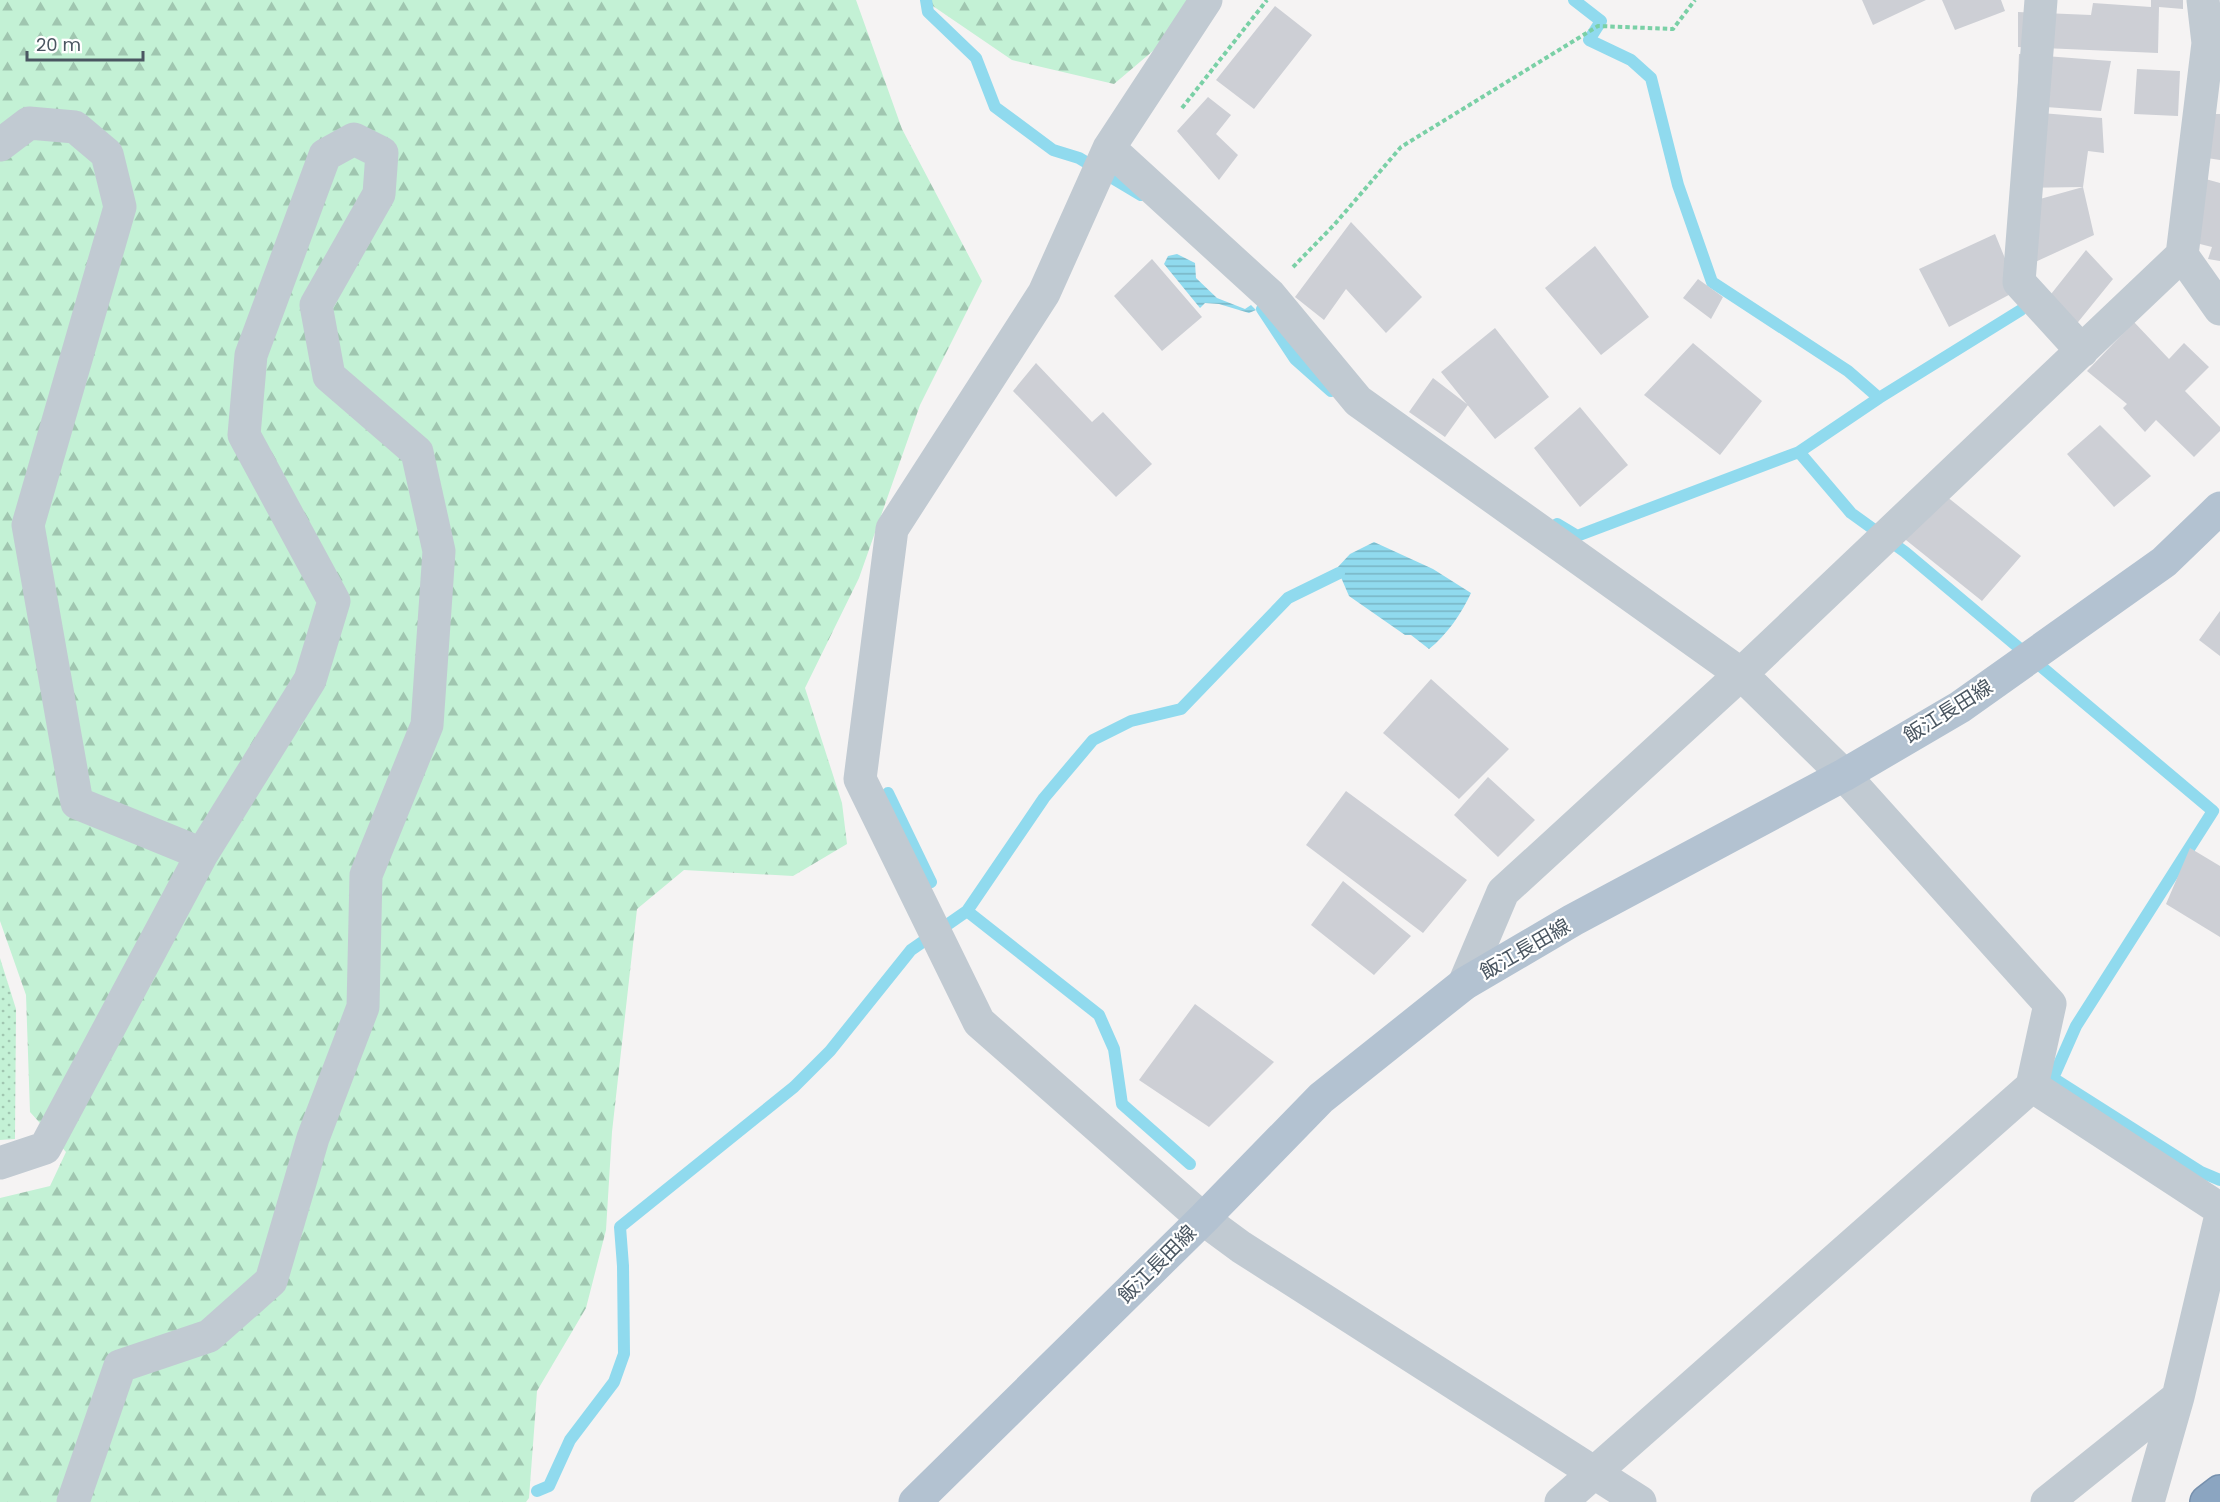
<svg xmlns="http://www.w3.org/2000/svg" width="2220" height="1502" font-family="Poppins,'Noto Sans JP',sans-serif">
	<style>
		.forest { fill: url(#forest-firs) }
		.park { fill: url(#park-dots) }
		.water { fill: url(#water-rules) }
		.lines { fill: none; stroke-linecap: round; stroke-linejoin: round }
		.stream { stroke: #90daee; stroke-width: 12 }
		.building { fill: #cdcfd5 }
		.highway-casing { stroke: #7690ad; stroke-width: 36 }
		.path { stroke: #7ad0a6; stroke-width: 4; stroke-dasharray: 4.5 3; stroke-linecap: butt }
		.minor { stroke: #c1cad2; stroke-width: 33 }
		.major { stroke: #b3c2d1; stroke-width: 33 }
		.highway { stroke: #8ba5c1; stroke-width: 33 }
		.labels { text-anchor: middle; stroke-width: 4.5; stroke-linejoin: round; paint-order: stroke }
		.street-label { font-size: 20px; fill: #4a5661; stroke: #fff }
	</style>
	<defs>
		<pattern id="forest-firs" width="22" height="20" patternUnits="userSpaceOnUse" patternTransform="scale(1.5)"><rect width="22" height="20" fill="#c3f1d5"/><path d="M5 1l3.5 6h-7zM16 11l3.5 6h-7z" fill="#a0c6b0"/></pattern>
		<pattern id="park-dots" width="8" height="8" patternUnits="userSpaceOnUse" patternTransform="scale(1.5)"><rect width="8" height="8" fill="#c3f1d5"/><path d="M2 2h.1M6 6h.1" fill="none" stroke="#a0c6b0" stroke-width="1.8" stroke-linecap="round"/></pattern>
		<pattern id="water-rules" width="6" height="5" patternUnits="userSpaceOnUse" patternTransform="scale(1.5)"><rect width="6" height="5" fill="#90daee"/><path d="M0 2.5h6" fill="none" stroke="#78b4c4"/></pattern>
	</defs>
	<rect width="100%" height="100%" fill="#f5f3f3"/>
	<path class="forest" d="M 0,0 L 856,0 L 902,129 L 982,281 L 920,405 L 859,578 L 805,688 L 842,803 L 847,844 L 793,876 L 684,870 L 637,909 L 612,1132 L 606,1230 L 586,1308 L 537,1391 L 529,1498 L 526,1502 L 0,1502 L 0,1198 L 50,1186 L 66,1152 L 30,1112 L 26,995 L 0,921 Z
		M 924,0 L 1213,0 L 1114,84 L 1012,60 Z"/>
	<path class="park" d="M 0,958 L 16,1009 L 15,1139 L 0,1140 Z"/>
	<path class="water" d="M 1177,254 L 1195,263 L 1196,278 L 1217,298 L 1245,309 L 1251,305 L 1256,310 L 1249,313 L 1219,304 L 1205,303 L 1200,308 L 1164,264 L 1168,256 Z
		M 1374,542 L 1433,569 L 1471,593 C 1462,613 1446,636 1429,649 L 1411,635 L 1405,635 L 1349,596 L 1337,568 L 1350,554 Z"/>
	<g class="lines">
		<path class="stream" d="M 926,0 L 928,12 L 976,58 L 995,107 L 1053,150 L 1079,158 L 1141,195
			M 1574,0 L 1601,21 L 1589,40 L 1631,60 L 1651,78 L 1678,185 L 1712,282 L 1848,371 L 1879,398 L 1799,452
			M 1262,309 L 1295,359 L 1331,391
			M 1879,398 L 2021,310
			M 1557,524 L 1577,536 L 1799,452 L 1851,513 L 1905,552 L 2213,811 L 2076,1026 L 2053,1078 L 2201,1172 L 2220,1180
			M 888,793 L 931,882
			M 967,911 L 1044,798 L 1093,740 L 1131,721 L 1181,709 L 1288,598 L 1339,573
			M 537,1491 L 549,1486 L 570,1440 L 614,1382 L 624,1354 L 623,1266 L 620,1227 L 794,1087 L 830,1051 L 911,950 L 967,911 L 1099,1015 L 1114,1049 L 1122,1104 L 1190,1164"/>
	</g>
	<path class="building" d="M 1862,0 L 1926,0 L 1873,25 Z
		M 1942,0 L 2001,0 L 2005,11 L 1955,30 Z
		M 2151,0 L 2183,0 L 2183,9 L 2159,7 L 2158,53 L 2018,47 L 2018,12 L 2091,15 L 2093,3 L 2151,7 Z
		M 1275,6 L 1312,35 L 1254,109 L 1216,80 Z
		M 2019,54 L 2111,61 L 2101,111 L 2017,105 Z
		M 2137,69 L 2180,71 L 2178,116 L 2134,114 Z
		M 1208,97 L 1231,115 L 1216,134 L 1238,155 L 1219,180 L 1177,131 Z
		M 2018,111 L 2102,118 L 2104,153 L 2088,151 L 2083,187 L 2014,188 Z
		M 2200,114 L 2220,114 L 2220,160 L 2194,156 Z
		M 2202,178 L 2220,183 L 2220,261 L 2208,259 L 2212,247 L 2192,242 Z
		M 2083,187 L 2094,235 L 2033,263 L 2015,206 Z
		M 1351,222 L 1422,297 L 1386,333 L 1346,289 L 1324,320 L 1295,297 Z
		M 1995,234 L 2018,290 L 1949,327 L 1919,269 Z
		M 1595,246 L 1649,317 L 1601,355 L 1545,288 Z
		M 2086,250 L 2113,279 L 2070,332 L 2040,308 Z
		M 1152,259 L 1202,317 L 1162,351 L 1114,296 Z
		M 1698,279 L 1723,297 L 1711,319 L 1683,298 Z
		M 2134,322 L 2169,359 L 2184,343 L 2209,367 L 2185,391 L 2220,427 L 2220,431 L 2194,457 L 2156,420 L 2145,432 L 2123,408 L 2127,404 L 2087,371 Z
		M 1495,328 L 1549,397 L 1495,439 L 1441,372 Z
		M 1693,343 L 1762,401 L 1720,455 L 1644,395 Z
		M 1036,363 L 1092,422 L 1103,412 L 1152,464 L 1116,497 L 1013,391 Z
		M 1433,378 L 1468,405 L 1445,437 L 1409,412 Z
		M 1580,407 L 1628,465 L 1580,507 L 1534,448 Z
		M 2100,425 L 2151,476 L 2114,507 L 2067,454 Z
		M 1936,488 L 2021,556 L 1982,601 L 1896,532 Z
		M 2220,611 L 2220,656 L 2199,640 Z
		M 1431,679 L 1509,749 L 1459,799 L 1383,733 Z
		M 1488,777 L 1535,820 L 1498,857 L 1454,815 Z
		M 1346,791 L 1467,880 L 1423,933 L 1306,845 Z
		M 2190,848 L 2220,866 L 2220,937 L 2166,904 Z
		M 1343,881 L 1411,936 L 1374,975 L 1311,925 Z
		M 1195,1004 L 1274,1062 L 1209,1127 L 1139,1080 Z"/>
	<g class="lines">
		<defs>
			<path id="highway" d="M 2207,1502 L 2220,1492"/>
		</defs>
		<use href="#highway" class="highway-casing"/>
		<path class="path" d="M 1182,108 L 1267,0
			M 1293,267 L 1334,225 L 1401,147 L 1598,26 L 1673,29 L 1695,0"/>
		<path class="minor" d="M 1206,0 L 1109,148 L 1044,293 L 892,529 L 860,779 L 979,1022 L 1203,1219 L 1241,1247 L 1640,1502
			M 2041,0 L 2019,282 L 2082,351
			M 0,145 L 29,123 L 75,127 L 107,154 L 120,207 L 28,525 L 77,803 L 202,854 L 310,680 L 334,601 L 244,435 L 251,355 L 325,155 L 354,139 L 382,153 L 379,194 L 316,305 L 329,376 L 417,452 L 439,551 L 427,725 L 366,875 L 363,1007 L 313,1138 L 271,1281 L 209,1336 L 120,1366 L 73,1502
			M 1109,148 L 1270,295 L 1358,401 L 1741,674 L 1844,775 L 2050,1004 L 2032,1086
			M 2182,255 L 2220,309
			M 1464,984 L 1503,892 L 1741,674 L 2182,255 L 2208,43 L 2203,0
			M 0,1163 L 45,1148 L 202,854
			M 1561,1502 L 2032,1086 L 2220,1209
			M 2047,1502 L 2178,1397
			M 2148,1502 L 2178,1397 L 2220,1219"/>
		<path class="major" d="M 915,1502 L 1203,1219 L 1321,1098 L 1464,984 L 1573,920 L 1844,775 L 1960,707 L 2164,562 L 2220,508"/>
		<use href="#highway" class="highway"/>
	</g>
	<g class="labels">
		<g class="street-label">
			<text transform="translate(1948 711) rotate(-32)" y="7">飯江長田線</text>
			<text transform="translate(1525 949) rotate(-30)" y="7">飯江長田線</text>
			<text transform="translate(1157 1264) rotate(-45)" y="7">飯江長田線</text>
		</g>
	</g>
	<path d="M27 51v9h116v-9" fill="none" stroke="#4a5661" stroke-width="3"/>
	<text x="36" y="51" font-size="18" fill="#4a5661" stroke="#ffffff" stroke-width="4.5" paint-order="stroke">20 m</text>
</svg>
